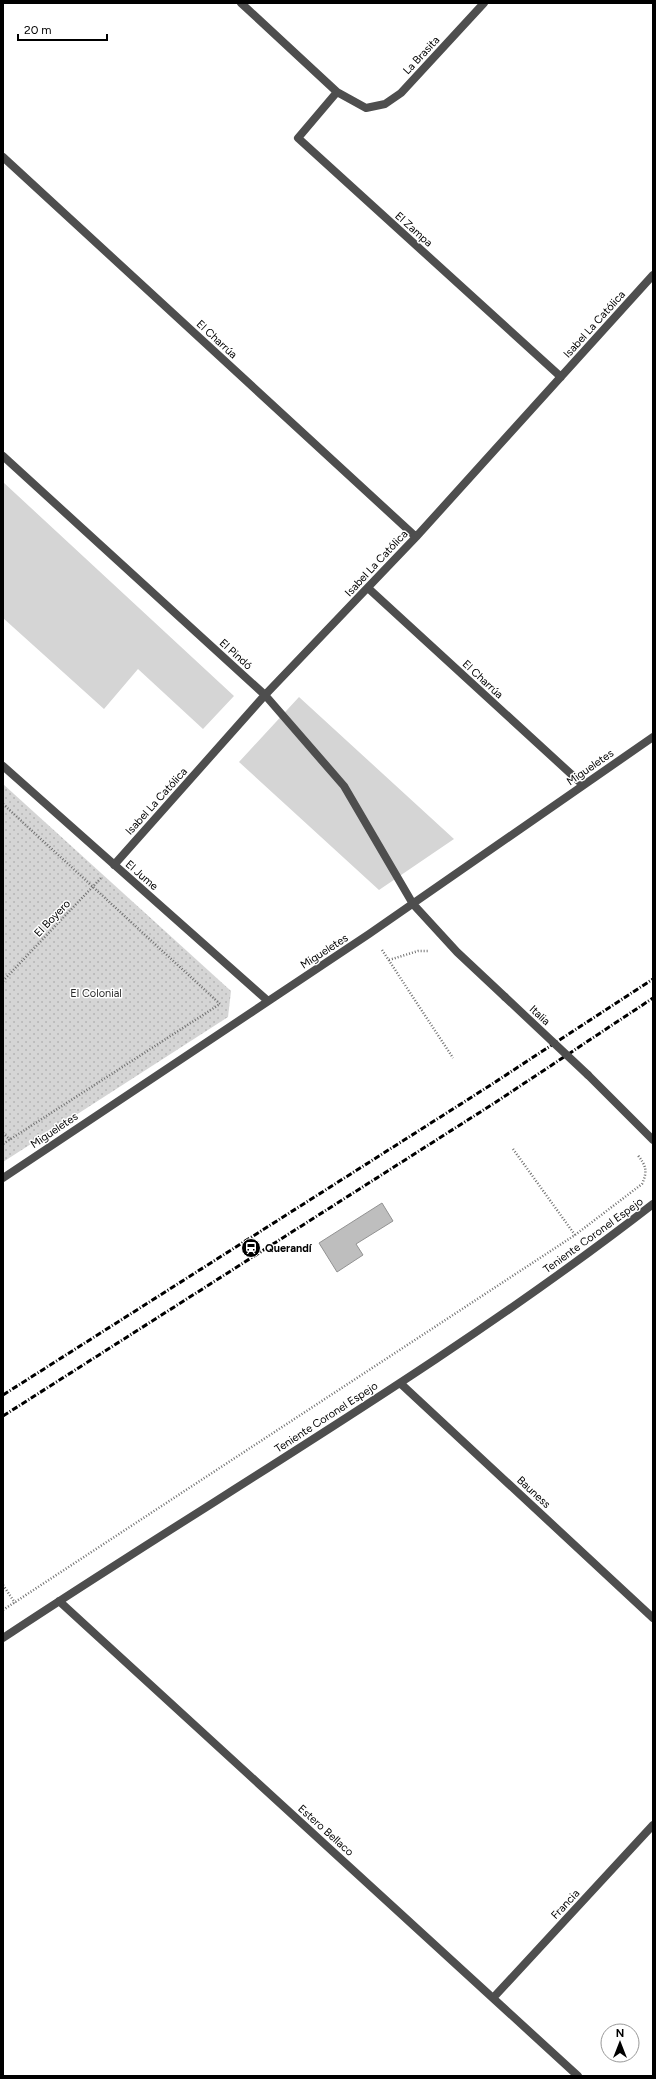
<svg xmlns="http://www.w3.org/2000/svg" width="656" height="2079" font-family="Figtree,sans-serif">
	<style>
		.grass { fill: #d5d5d5 }
		.park { fill: url(#park-dots) }
		.building { fill: #bebebe; stroke: #929292 }
		.lines { fill: none; stroke-linecap: round; stroke-linejoin: round }
		.path { stroke: #707070; stroke-width: 2.5; stroke-dasharray: 1 2; stroke-linecap: butt }
		.street { stroke: #4e4e4e; stroke-width: 8 }
		.rail { stroke: #000; stroke-width: 3; stroke-dasharray: 6 2 1 2; stroke-linecap: butt }
		.street-bridge { stroke: #4e4e4e; stroke-width: 8 }
		.labels { text-anchor: middle; stroke-width: 3; stroke-linejoin: round; paint-order: stroke }
		.street-label { font-size: 11px; fill: #000; stroke: #fff }
		.park-label { font-size: 11px; fill: #2c2c2c; stroke: #fff }
		.poi-label { font-size: 11px; font-weight: bold; fill: #000; stroke: #fff; text-anchor: start }
	</style>
	<defs>
		<pattern id="park-dots" width="8" height="8" patternUnits="userSpaceOnUse"><rect width="8" height="8" fill="#d5d5d5"/><path d="M2 2h.1M6 6h.1" fill="none" stroke="#b5b5b5" stroke-width="1.8" stroke-linecap="round"/></pattern>
	</defs>
	<rect width="100%" height="100%" fill="#fff"/>
	<path class="grass" d="M 3,482 L 234,696 L 203,729 L 138,669 L 104,709 L 3,618 Z
		M 299,697 L 454,839 L 379,890 L 239,762 Z"/>
	<path class="park" d="M 3,784 L 231,991 L 228,1017 L 3,1162 Z"/>
	<path class="building" d="M 382,1203 L 393,1221 L 356,1244 L 363,1255 L 337,1272 L 319,1243 Z"/>
	<g class="lines">
		<path class="path" d="M 3,804 L 220,1004 L 3,1144
			M 382,950 L 453,1058
			M 389,960 L 418,951 L 429,951
			M 3,981 L 101,878
			M 3,1133 L 10,1140
			M 513,1149 L 575,1235
			M 3,1585 L 15,1603
			M 3,1610 L 575,1235 L 642,1184 C 648,1170 646,1166 637,1154"/>
		<path class="street" d="M 241,3 L 337,92 L 366,108 L 385,104 L 401,93 L 484,3
			M 337,92 L 298,138 L 561,377
			M 3,157 L 416,537
			M 3,456 L 265,695 L 344,786 L 413,904 L 457,952 L 505,997
			M 368,588 L 583,785
			M 3,766 L 268,1001
			M 114,865 L 265,695 L 416,537 L 653,275
			M 588,1075 L 653,1140
			M 3,1178 L 369,934 L 653,737
			M 400,1383 L 653,1618
			M 59,1601 L 578,2076
			M 3,1638 C 220,1494 447,1364 653,1204
			M 493,1998 L 653,1825"/>
		<path class="rail" d="M 3,1395 L 486,1088 L 653,979
			M 3,1416 L 496,1102 L 653,998"/>
		<path class="street-bridge" d="M 505,997 L 588,1075"/>
	</g>
	<defs>
		<symbol id="station-disc" viewBox="-11 -11 22 22"><circle r="9.5" fill="#000" stroke="#fff"/><path d="M-3-6H3Q5-6 5-4V2Q5 4 3 4L4.5 6H3L1.5 4h-3L-3 6H-4.5L-3 4Q-5 4-5 2V-4Q-5-6-3-6ZM-3.5-4v3h7v-3ZM-3.5 1v1.5H-2V1ZM2 1v1.5H3.5V1Z" fill="#fff"/></symbol>
	</defs>
	<g fill-rule="evenodd">
		<use href="#station-disc" x="240" y="1237" width="22" height="22"/>
	</g>
	<g class="labels">
		<g class="street-label">
			<text transform="translate(421 55) rotate(-47)" y="4">La Brasita</text>
			<text transform="translate(414 229) rotate(42)" y="4">El Zampa</text>
			<text transform="translate(594 324) rotate(-48)" y="4">Isabel La Católica</text>
			<text transform="translate(217 339) rotate(43)" y="4">El Charrúa</text>
			<text transform="translate(376 563) rotate(-47)" y="4">Isabel La Católica</text>
			<text transform="translate(236 654) rotate(42)" y="4">El Pindó</text>
			<text transform="translate(483 679) rotate(43)" y="4">El Charrúa</text>
			<text transform="translate(590 767) rotate(-35)" y="4">Migueletes</text>
			<text transform="translate(156 801) rotate(-48)" y="4">Isabel La Católica</text>
			<text transform="translate(142 875) rotate(41)" y="4">El Jume</text>
			<text transform="translate(52 918) rotate(-46)" y="4">El Boyero</text>
			<text transform="translate(324 951) rotate(-33)" y="4">Migueletes</text>
			<text transform="translate(540 1015) rotate(43)" y="4">Italia</text>
			<text transform="translate(54 1130) rotate(-34)" y="4">Migueletes</text>
			<text transform="translate(593 1235) rotate(-36)" y="4">Teniente Coronel Espejo</text>
			<text transform="translate(326 1417) rotate(-33)" y="4">Teniente Coronel Espejo</text>
			<text transform="translate(534 1492) rotate(43)" y="4">Bauness</text>
			<text transform="translate(326 1830) rotate(42)" y="4">Estero Bellaco</text>
			<text transform="translate(565 1904) rotate(-47)" y="4">Francia</text>
		</g>
		<g class="park-label">
			<text x="96" y="997">El Colonial</text>
		</g>
		<g class="poi-label">
			<text x="265" y="1252">Querandí</text>
		</g>
	</g>
	<rect width="656" height="2079" fill="none" stroke="#000000" stroke-width="8"/>
	<g transform="translate(620 2043)"><circle r="19" fill="#ffffff" stroke="#999999"/>
	<path d="M0-3L7 15L0 10L-7 15Z" fill="#000000"/>
	<text y="-6" font-size="11" font-weight="bold" text-anchor="middle" fill="#000000">N</text>
	</g>
	<path d="M18 34v6h89v-6" fill="none" stroke="#000000" stroke-width="2"/>
	<text x="24" y="34" font-size="12" fill="#000000" stroke="#ffffff" stroke-width="3" paint-order="stroke">20 m</text>
</svg>
